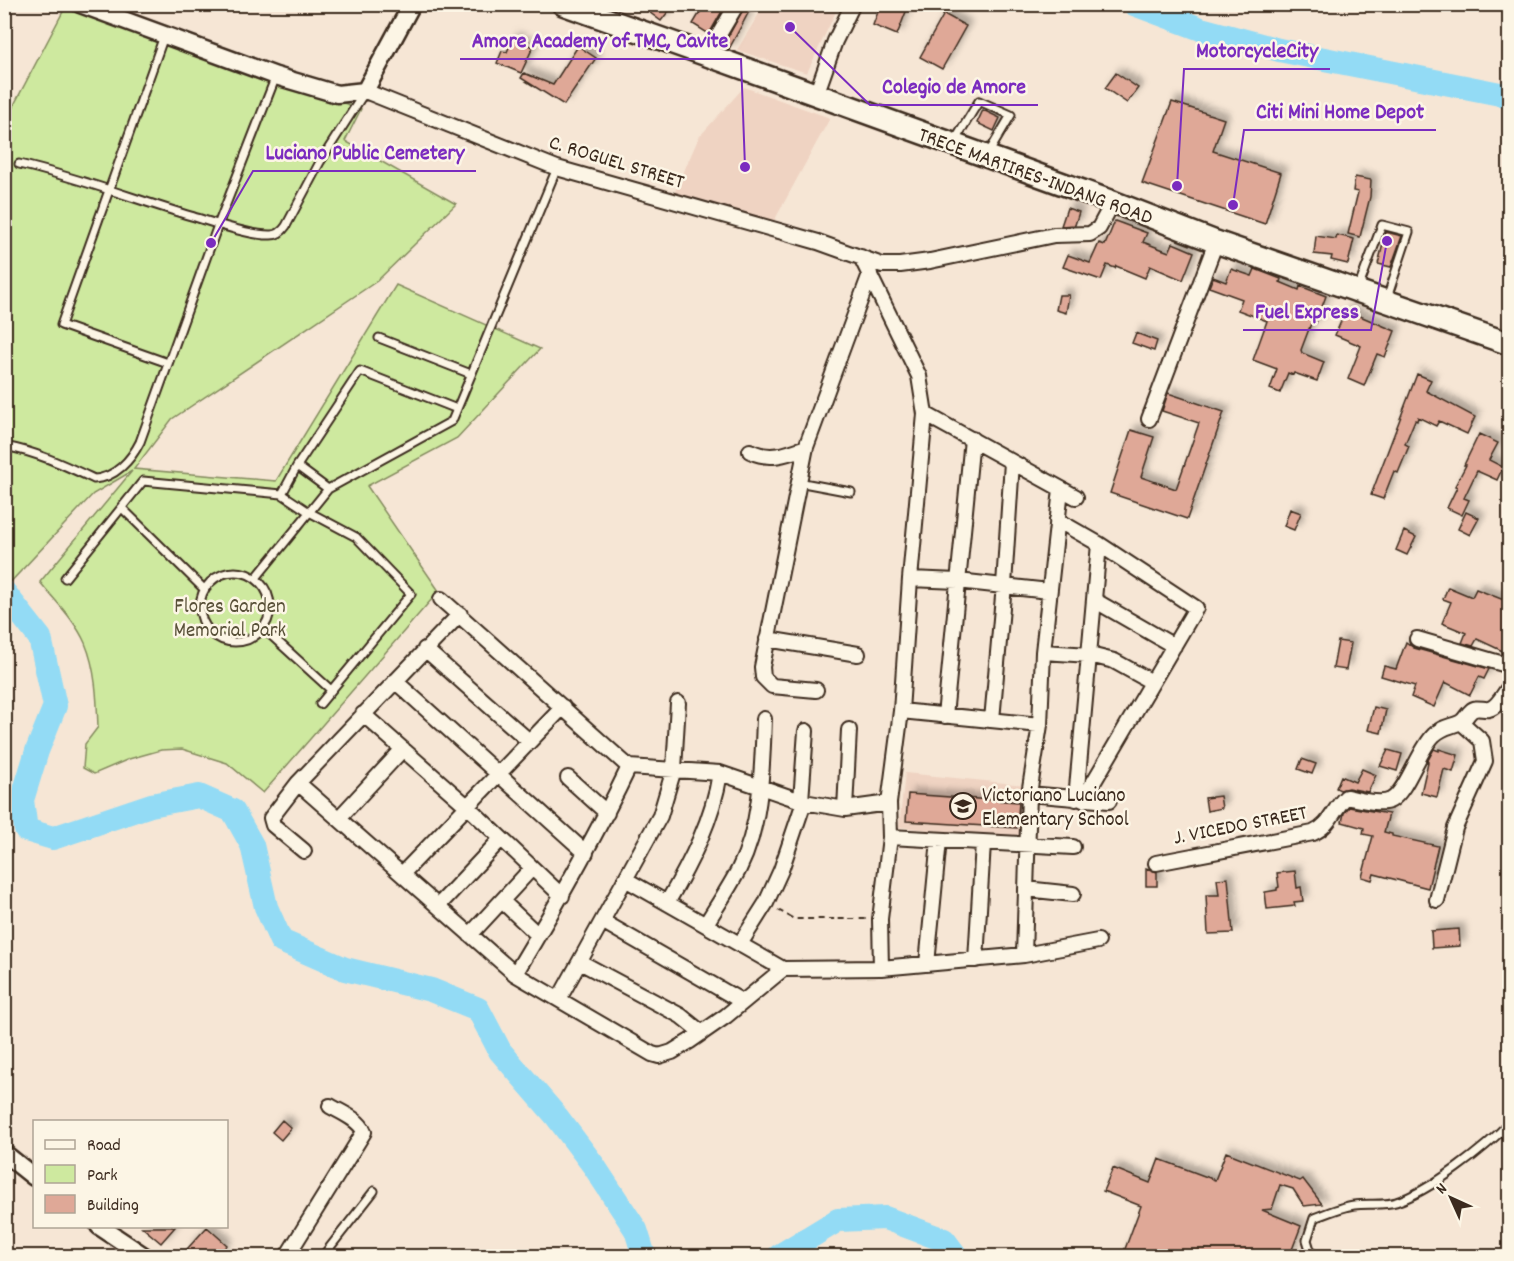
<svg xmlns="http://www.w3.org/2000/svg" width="1514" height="1261" font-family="Dekko,sans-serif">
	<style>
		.built { fill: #efd3c2 }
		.green { fill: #cee99f; stroke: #848a5e; stroke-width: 1.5 }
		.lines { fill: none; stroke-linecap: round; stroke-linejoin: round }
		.river { stroke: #93dbf5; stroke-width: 24 }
		.building { fill: #dfa897; stroke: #3b2a1e; stroke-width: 1.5; filter: url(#shadow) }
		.service-casing { stroke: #3b2a1e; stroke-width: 11 }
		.minor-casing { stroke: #3b2a1e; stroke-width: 18 }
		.tertiary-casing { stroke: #3b2a1e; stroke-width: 21 }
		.primary-casing { stroke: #3b2a1e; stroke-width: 26 }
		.path { stroke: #3b2a1e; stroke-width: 2; stroke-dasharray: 6 4.5; stroke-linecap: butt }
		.service { stroke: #fcf5e5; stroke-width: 7 }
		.minor { stroke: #fcf5e5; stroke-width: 14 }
		.tertiary { stroke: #fcf5e5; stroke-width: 16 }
		.primary { stroke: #fcf5e5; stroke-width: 21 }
		.labels { text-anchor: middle; stroke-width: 5; stroke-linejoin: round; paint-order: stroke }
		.street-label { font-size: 21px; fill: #3b2a1e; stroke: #fcf5e5 }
		.park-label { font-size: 21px; fill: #585038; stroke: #fcf5e5 }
		.poi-label { font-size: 21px; fill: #3b2a1e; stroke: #fcf5e5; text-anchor: start }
		.leader { fill: none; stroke: #7b2cbf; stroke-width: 2 }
		.callout-dot { fill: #7b2cbf; stroke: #fcf5e5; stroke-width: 2 }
		.callout-label { font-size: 22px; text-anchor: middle; font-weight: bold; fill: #7b2cbf; stroke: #fcf5e5; stroke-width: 5; stroke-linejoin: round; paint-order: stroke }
	</style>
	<defs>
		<filter id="shadow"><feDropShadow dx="5.5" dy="-5.5" stdDeviation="3" flood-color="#0004"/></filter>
	</defs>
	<rect width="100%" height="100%" fill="#f6e6d5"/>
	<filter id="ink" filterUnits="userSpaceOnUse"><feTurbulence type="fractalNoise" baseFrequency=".0167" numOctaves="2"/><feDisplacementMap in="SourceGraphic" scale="12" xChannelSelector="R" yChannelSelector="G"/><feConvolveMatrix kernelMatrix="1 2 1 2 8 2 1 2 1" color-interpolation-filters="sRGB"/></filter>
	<g filter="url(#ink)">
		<path class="built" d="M 765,4 L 839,5 L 807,73 L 737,50 Z
			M 744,87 L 830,118 L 773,223 L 673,196 L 699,137 Z
			M 905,773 L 1026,785 L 1021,839 L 899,827 Z"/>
		<path class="green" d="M 66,6 L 361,109 L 345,141 L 456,204 L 377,281 L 172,419 L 134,469 L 276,481 L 396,285 L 540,349 L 457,438 L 367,486 L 439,591 L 263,793 L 227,763 L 182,749 L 161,750 L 129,759 L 94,774 L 83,768 L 85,744 L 98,727 C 97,699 96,669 85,643 C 75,620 55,601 40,582 L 132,471 L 93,494 L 5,588 L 5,122 Z"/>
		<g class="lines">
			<path class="river" d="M 1134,4 L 1201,29 L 1279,50 L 1510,96
				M 4,592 L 40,638 L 55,706 L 37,751 L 22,800 L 26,830 L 53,838 L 151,805 L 199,796 L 233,811 L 252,845 L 266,907 L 281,941 L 345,969 L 431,990 L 478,1009 L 500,1051 L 557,1117 L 594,1166 L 636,1230 L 644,1256
				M 779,1256 L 838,1220 L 885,1218 L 944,1240 L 956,1256"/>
		</g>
		<path class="building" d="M 655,4 L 674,4 L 661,21 L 649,12 Z
			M 705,4 L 726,4 L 709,34 L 693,24 Z
			M 746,4 L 753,4 L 729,49 L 727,49 L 723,46 Z
			M 881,4 L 897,4 L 907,9 L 897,35 L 873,25 Z
			M 944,14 L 966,26 L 942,69 L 920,57 Z
			M 513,38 L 533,47 L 521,73 L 497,63 L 502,51 L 507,52 Z
			M 578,46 L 596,58 L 564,105 L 521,78 L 524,73 L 553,85 Z
			M 1116,73 L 1138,88 L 1127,103 L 1105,88 Z
			M 1172,102 L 1224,119 L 1213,151 L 1281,173 L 1265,224 L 1142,183 Z
			M 983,110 L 1000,118 L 994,131 L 977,123 Z
			M 1355,177 L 1371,180 L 1370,197 L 1360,237 L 1348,234 L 1358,192 L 1353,191 Z
			M 1067,208 L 1079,212 L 1075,225 L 1061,226 Z
			M 1115,221 L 1147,233 L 1143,242 L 1169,252 L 1173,243 L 1194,252 L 1183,280 L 1150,266 L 1145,278 L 1116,266 L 1115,268 L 1107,265 L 1101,280 L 1063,267 L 1068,255 L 1090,263 L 1099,243 L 1105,245 Z
			M 1386,232 L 1402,236 L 1391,267 L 1378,264 Z
			M 1337,235 L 1354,239 L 1348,264 L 1331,260 L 1332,256 L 1314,254 L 1316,236 L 1336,239 Z
			M 1231,269 L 1252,276 L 1255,269 L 1281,279 L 1280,282 L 1299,290 L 1300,286 L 1326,296 L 1316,323 L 1312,321 L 1301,350 L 1302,353 L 1324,362 L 1317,381 L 1294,373 L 1293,375 L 1288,373 L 1280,393 L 1270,389 L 1277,369 L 1253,360 L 1267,321 L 1238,310 L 1242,299 L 1209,287 L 1213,277 L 1226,282 Z
			M 1059,295 L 1069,295 L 1066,313 L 1056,310 Z
			M 1346,310 L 1395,331 L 1385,357 L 1377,354 L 1364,386 L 1348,379 L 1361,346 L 1335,335 Z
			M 1136,333 L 1157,341 L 1154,351 L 1132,343 Z
			M 1417,374 L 1431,380 L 1426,391 L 1475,417 L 1467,434 L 1439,421 L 1436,426 L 1418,417 L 1417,421 L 1415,420 L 1405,444 L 1409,446 L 1398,473 L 1394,471 L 1383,499 L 1371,495 Z
			M 1168,393 L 1224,412 L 1187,519 L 1110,493 L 1131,430 L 1154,437 L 1141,477 L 1176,489 L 1199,423 L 1162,411 Z
			M 1479,434 L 1498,443 L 1489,460 L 1503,467 L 1497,480 L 1477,471 L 1464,498 L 1469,500 L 1462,515 L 1447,508 L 1457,487 L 1455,486 L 1466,465 L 1464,465 Z
			M 1290,509 L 1301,513 L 1294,530 L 1284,526 Z
			M 1466,512 L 1479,518 L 1470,535 L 1458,529 Z
			M 1404,531 L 1416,537 L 1407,555 L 1396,550 Z
			M 1448,587 L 1472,597 L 1476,589 L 1509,602 L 1509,654 L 1477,639 L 1473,646 L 1462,643 L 1466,633 L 1442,623 L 1451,602 L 1443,599 Z
			M 1338,641 L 1351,643 L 1346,670 L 1333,668 Z
			M 1406,642 L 1414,648 L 1489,669 L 1484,679 L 1479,677 L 1470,695 L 1445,682 L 1434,707 L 1411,697 L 1415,686 L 1381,676 L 1384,666 L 1396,669 Z
			M 1374,707 L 1386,710 L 1381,733 L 1368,730 Z
			M 1434,749 L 1439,751 L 1439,749 L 1458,755 L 1453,772 L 1444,769 L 1437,797 L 1421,793 L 1428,762 L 1427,762 Z
			M 1388,750 L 1402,754 L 1397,771 L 1380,766 Z
			M 1302,759 L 1316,764 L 1312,774 L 1298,769 Z
			M 1362,769 L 1376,775 L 1368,792 L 1348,788 L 1340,790 L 1336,788 L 1341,776 L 1355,782 Z
			M 908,794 L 1019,802 L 1017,828 L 906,821 Z
			M 1220,796 L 1222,808 L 1207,811 L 1205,798 Z
			M 1349,807 L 1389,814 L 1384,832 L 1392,834 L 1392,836 L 1438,846 L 1428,888 L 1374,874 L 1372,880 L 1362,877 L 1373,836 L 1363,834 L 1364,828 L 1342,822 L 1344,813 Z
			M 1146,868 L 1157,872 L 1157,886 L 1146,886 Z
			M 1295,871 L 1297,888 L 1301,887 L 1303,901 L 1294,902 L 1295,906 L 1267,909 L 1265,892 L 1277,890 L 1277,888 L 1279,887 L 1277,873 Z
			M 1228,878 L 1233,933 L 1208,934 L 1206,895 L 1219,895 L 1217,879 Z
			M 1459,929 L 1460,946 L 1432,948 L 1431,931 Z
			M 282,1120 L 291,1128 L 281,1140 L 272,1132 Z
			M 1226,1152 L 1300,1181 L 1303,1179 L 1322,1204 L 1304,1206 L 1293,1189 L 1280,1185 L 1272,1209 L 1262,1210 L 1301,1226 L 1290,1255 L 1281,1251 L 1279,1257 L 1122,1257 L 1141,1206 L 1103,1191 L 1113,1168 L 1150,1183 L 1159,1159 L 1215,1180 Z
			M 142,1227 L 175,1227 L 161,1243 Z
			M 207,1227 L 227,1245 L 217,1257 L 195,1257 L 187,1249 Z"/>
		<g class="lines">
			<defs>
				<path id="service" d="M 164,36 L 61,325 L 168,363
					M 954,142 L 979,101 L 1011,115 L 988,154
					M 19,164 C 77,177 134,199 191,216 C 211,222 251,236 271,235 C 278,235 282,232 286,226 L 320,162 L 364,93
					M 1358,289 L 1382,225 L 1409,232 L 1387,298
					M 379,338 L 471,374
					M 4,446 C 37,452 64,465 94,479 C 115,478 131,460 140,442 L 218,225 L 276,76
					M 297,466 L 328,489
					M 798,482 L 851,492
					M 282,494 L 297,466 L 360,371 L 457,409
					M 122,508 L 204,589
					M200 607a35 35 0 1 1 70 0a35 35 0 1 1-70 0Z
					M 65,578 L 143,481 L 282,494 L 309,512 L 356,537 L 411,594 L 320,704
					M 256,578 L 328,489 L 452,421 L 557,168
					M 263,628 L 331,690
					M 323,1256 L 374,1191
					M 1312,1256 L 1307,1240 L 1314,1218 C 1327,1213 1341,1207 1354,1205 C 1367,1203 1383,1206 1396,1202 C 1430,1191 1485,1149 1510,1122"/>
				<path id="minor" d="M 707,55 L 737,4
					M 365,91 L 557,168 L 818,242 L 882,265 L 900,265 L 930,261 L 1054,235 L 1090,234 L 1099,228 L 1113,202
					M 816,95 L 835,41 L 853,4
					M 861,257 L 919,376 L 925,414 L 910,579 L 901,711 L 889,803 L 890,837 L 880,919 L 881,968
					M 925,414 L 1076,497
					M 1149,419 L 1216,242
					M 750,451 C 770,461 787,454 806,447
					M 1057,520 L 1099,544 L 1196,608 L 1083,800
					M 910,579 L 958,581 L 1049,591
					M 441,599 L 629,767 L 720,773 L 804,802 L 845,809 L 889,803
					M 1094,600 L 1174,646
					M 767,639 L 858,654
					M 1417,639 L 1510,666
					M 425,649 L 529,741
					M 1043,652 L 1090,655 L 1114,661 L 1152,682
					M 395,681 L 586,853
					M 816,690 L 772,686 L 763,677 L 762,667 L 806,447 L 870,274
					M 901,711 L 1040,725
					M 363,714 L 467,806 L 562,896
					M 945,716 L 972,439
					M 992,720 L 1004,585 L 1012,462
					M 568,778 L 607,813
					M 298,783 L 515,974 L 652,1054 L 659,1056 L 672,1052 L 690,1041 L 726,1016 L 783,969 L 881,968 L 1024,955 L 1098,941
					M 1029,794 L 1109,801
					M 1076,799 L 1099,544
					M 801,801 L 806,731
					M 845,809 L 849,730
					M 339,818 L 403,749
					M 890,837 L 1073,847
					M 304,851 L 273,825 L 271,818 L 298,783 L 460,614
					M 1156,863 L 1313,833 C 1331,825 1333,809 1346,797 C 1358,799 1380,806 1391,800 C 1407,791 1419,749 1434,735 C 1442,727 1449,727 1459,723 C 1465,721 1466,715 1471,711 C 1476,706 1483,710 1489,709 C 1498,707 1504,693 1510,686
					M 402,874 L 563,707
					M 625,879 L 783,969
					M 1026,889 L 1073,894
					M 1437,900 L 1455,828 L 1485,761 L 1482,741 L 1462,723
					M 502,901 L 538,935
					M 667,903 C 691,862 713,819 720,773
					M 438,906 L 501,839
					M 602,921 L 743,1002
					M 706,924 C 717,906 729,888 739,869 C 762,823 762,769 764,719
					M 470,935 L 532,868
					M 740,944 L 766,903 L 781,870 L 804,802
					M 1024,955 L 1029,794 L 1040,725 L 1043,652 L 1061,489
					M 976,960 L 983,843
					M 580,962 L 681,1016 L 702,1033
					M 927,964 L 939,840
					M 515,974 C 556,906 595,838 629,767
					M 559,999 L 660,816 L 674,769 L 678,703
					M 287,1256 L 364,1132 C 360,1120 341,1112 330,1106"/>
				<path id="tertiary" d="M 80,4 L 276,76 L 337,94 L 365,91 L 412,4
					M 4,1153 L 34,1177
					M 99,1226 L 144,1256"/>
				<path id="primary" d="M 563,4 L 707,55 L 1113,202 L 1216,242 L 1510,344"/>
			</defs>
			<use href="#service" class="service-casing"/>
			<use href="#minor" class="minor-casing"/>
			<use href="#tertiary" class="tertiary-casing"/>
			<use href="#primary" class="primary-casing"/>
			<path class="path" d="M 778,910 L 794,919 L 866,919"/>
			<use href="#service" class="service"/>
			<use href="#minor" class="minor"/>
			<use href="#tertiary" class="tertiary"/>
			<use href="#primary" class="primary"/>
		</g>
	</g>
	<defs>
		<symbol id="school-ring" viewBox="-11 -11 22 22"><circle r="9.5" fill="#fcf5e5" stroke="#3b2a1e" stroke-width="1.5"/><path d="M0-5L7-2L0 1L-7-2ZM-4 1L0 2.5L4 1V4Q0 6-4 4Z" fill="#3b2a1e"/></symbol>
	</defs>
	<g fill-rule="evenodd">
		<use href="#school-ring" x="948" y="791" width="30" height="30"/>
	</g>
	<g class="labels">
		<g class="street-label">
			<text transform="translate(617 161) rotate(17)" y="7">C. ROGUEL STREET</text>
			<text transform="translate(1036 175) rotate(20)" y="7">TRECE MARTIRES-INDANG ROAD</text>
			<text transform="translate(1240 824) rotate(-11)" y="7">J. VICEDO STREET</text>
		</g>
		<g class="park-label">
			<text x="230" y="612">Flores Garden<tspan x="230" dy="24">Memorial Park</tspan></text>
		</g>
		<g class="poi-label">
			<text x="982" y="801">Victoriano Luciano<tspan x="982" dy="24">Elementary School</tspan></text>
		</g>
	</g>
	<path class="leader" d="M745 167L741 59H460M1177 186L1184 69H1330M790 27L870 105H1038M1233 205L1244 130H1436M211 243L253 171H476M1387 241L1371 330H1243"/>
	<g class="callout-dot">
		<circle cx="745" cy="167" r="6"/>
		<circle cx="1177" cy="186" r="6"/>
		<circle cx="790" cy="27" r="6"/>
		<circle cx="1233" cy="205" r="6"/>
		<circle cx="211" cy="243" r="6"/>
		<circle cx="1387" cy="241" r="6"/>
	</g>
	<g class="callout-label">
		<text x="600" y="47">Amore Academy of TMC, Cavite</text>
		<text x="1257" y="57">MotorcycleCity</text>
		<text x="954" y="93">Colegio de Amore</text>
		<text x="1340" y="118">Citi Mini Home Depot</text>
		<text x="365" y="159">Luciano Public Cemetery</text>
		<text x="1307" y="318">Fuel Express</text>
	</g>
	<rect width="1514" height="1261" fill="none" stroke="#fcf5e5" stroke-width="24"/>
	<rect x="12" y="12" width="1490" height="1237" fill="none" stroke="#3b2a1e" stroke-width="2" filter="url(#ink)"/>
	<rect x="33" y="1120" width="195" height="108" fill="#fcf5e5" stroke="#afa495" stroke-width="1.5"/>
	<rect x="45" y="1140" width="30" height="9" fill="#fcf5e5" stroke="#afa495" stroke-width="1.5"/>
	<text x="87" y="1150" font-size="18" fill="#3b2a1e">Road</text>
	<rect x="45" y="1165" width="30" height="18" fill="#cee99f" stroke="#afa495" stroke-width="1.5"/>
	<text x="87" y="1180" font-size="18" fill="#3b2a1e">Park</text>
	<rect x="45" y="1195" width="30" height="18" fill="#dfa897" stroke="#afa495" stroke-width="1.5"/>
	<text x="87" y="1210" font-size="18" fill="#3b2a1e">Building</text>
	<g transform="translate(1451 1198) rotate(315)" stroke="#fcf5e5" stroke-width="4.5" paint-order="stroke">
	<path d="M0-4.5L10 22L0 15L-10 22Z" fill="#3b2a1e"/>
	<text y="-9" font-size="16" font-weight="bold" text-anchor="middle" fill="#3b2a1e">N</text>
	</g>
</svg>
